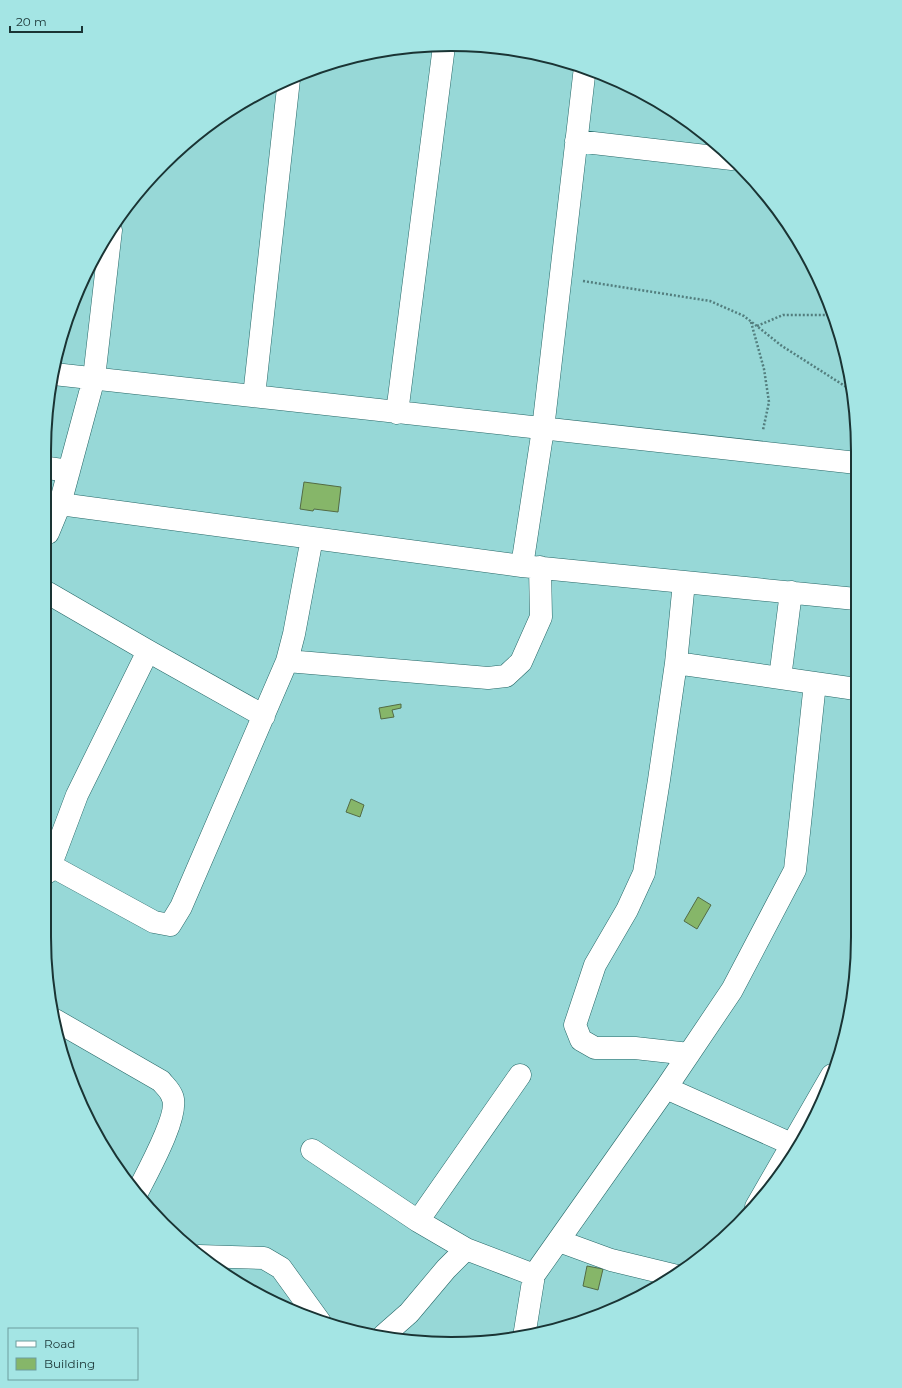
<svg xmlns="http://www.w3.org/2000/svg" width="902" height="1388" font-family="Montserrat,sans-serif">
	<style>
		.building { fill: #86b669; stroke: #536b45 }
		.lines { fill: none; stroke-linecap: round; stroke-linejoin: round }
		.minor-casing { stroke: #266767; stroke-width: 23 }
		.path { stroke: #537e7e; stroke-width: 2.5; stroke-dasharray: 2 2; stroke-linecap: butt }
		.minor { stroke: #fff; stroke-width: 22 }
		.rim { fill: none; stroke: #1a3434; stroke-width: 2 }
	</style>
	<rect width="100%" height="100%" fill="#97d8d7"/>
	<path class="building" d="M 304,482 L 341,487 L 338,512 L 314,509 L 313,511 L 300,509 Z
		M 401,704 L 401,708 L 392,710 L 394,717 L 381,719 L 379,708 Z
		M 351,799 L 364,805 L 360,817 L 346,812 Z
		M 698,897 L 711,905 L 697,929 L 684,921 Z
		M 855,965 L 855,974 L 850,972 Z
		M 587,1266 L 603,1269 L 598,1290 L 583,1286 Z"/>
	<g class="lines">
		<defs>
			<path id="minor" d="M 576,141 L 732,159
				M 54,374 L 857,463
				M 254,396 L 289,79
				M 397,413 L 444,46
				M 48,468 L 69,471
				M 60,504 L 522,566 L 856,599
				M 48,533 L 60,504 L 94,378 L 111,230
				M 522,566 L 543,429 L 585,67
				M 684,582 L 676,663 L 659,780 L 644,873 L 627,910 L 595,965 L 575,1025 L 581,1040 L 595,1048 L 635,1048 L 689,1054
				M 48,593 L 148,651 L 264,716
				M 287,661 L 488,678 L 506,676 L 521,662 L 541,617 L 540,567
				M 676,663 L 856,689
				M 780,678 L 791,592
				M 48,864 L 154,922 L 170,925 L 181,907 L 287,661 L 294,634 L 312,538
				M 48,872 L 77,795 L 148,651
				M 55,1020 L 161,1081 C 164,1085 170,1090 172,1096 C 181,1113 146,1175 137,1193
				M 666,1088 L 798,1147
				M 312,1150 L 418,1221 L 466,1249 L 534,1275
				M 756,1207 L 832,1075
				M 418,1221 L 520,1075
				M 559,1241 L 611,1260 L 677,1276
				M 199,1256 L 264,1258 L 281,1268 L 320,1322
				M 384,1335 L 409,1313 L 446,1269 L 466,1249
				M 524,1337 L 534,1275 L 666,1088 L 732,990 L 795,870 L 815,683"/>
		</defs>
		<use href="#minor" class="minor-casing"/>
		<path class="path" d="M 583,281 L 710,301 L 744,316 L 782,346 L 851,390
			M 751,322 L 764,369 L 769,402 L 763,430
			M 757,326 L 783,315 L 833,315"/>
		<use href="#minor" class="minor"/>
	</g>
	<path d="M0 0H902V1388H0ZM451 51H451A400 400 0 0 1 851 451V937A400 400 0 0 1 451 1337H451A400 400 0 0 1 51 937V451A400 400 0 0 1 451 51Z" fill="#a4e5e4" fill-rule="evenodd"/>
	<path class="rim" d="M451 51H451A400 400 0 0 1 851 451V937A400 400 0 0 1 451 1337H451A400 400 0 0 1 51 937V451A400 400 0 0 1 451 51Z"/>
	<rect x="8" y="1328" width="130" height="52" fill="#a4e5e4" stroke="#6d9e9e"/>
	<rect x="16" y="1341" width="20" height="6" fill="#ffffff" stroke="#6d9e9e"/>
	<text x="44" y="1348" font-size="12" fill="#1a3434">Road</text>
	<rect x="16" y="1358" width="20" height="12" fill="#86b669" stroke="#6d9e9e"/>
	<text x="44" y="1368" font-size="12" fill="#1a3434">Building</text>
	<path d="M10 26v6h72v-6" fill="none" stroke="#1a3434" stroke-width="2"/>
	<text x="16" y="26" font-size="12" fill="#1a3434" stroke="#a4e5e4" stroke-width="3" paint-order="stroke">20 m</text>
</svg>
